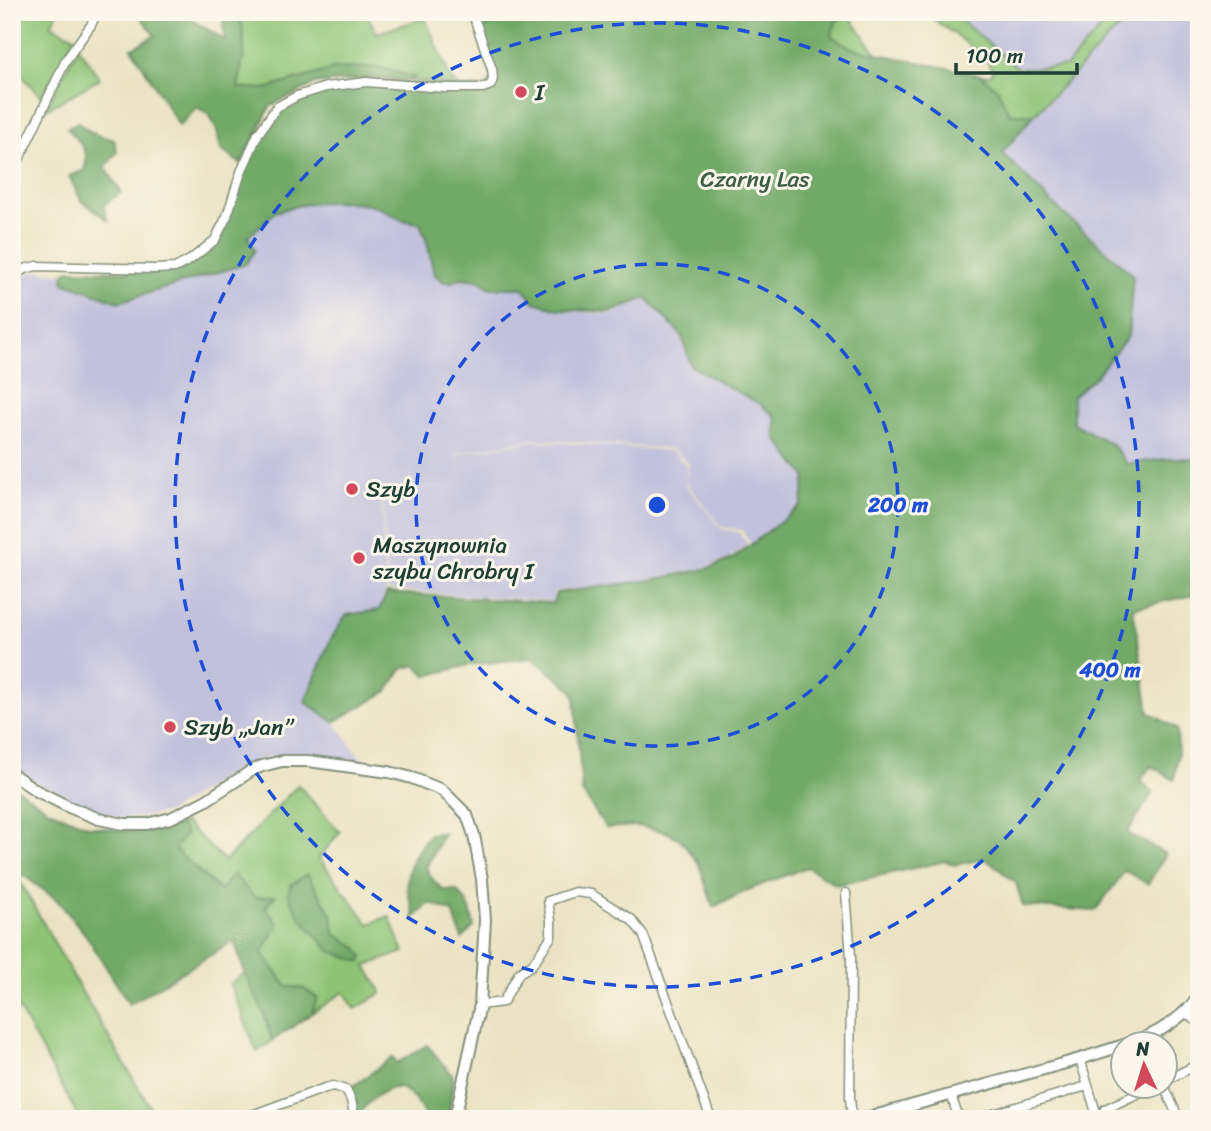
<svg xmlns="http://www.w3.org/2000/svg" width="1211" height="1131" font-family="Sriracha,sans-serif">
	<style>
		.industrial { fill: #c2c1dc; fill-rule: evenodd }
		.green { fill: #8ec376; stroke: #568055; stroke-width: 2; fill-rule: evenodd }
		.forest { fill: #72a967; stroke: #48734e; stroke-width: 2 }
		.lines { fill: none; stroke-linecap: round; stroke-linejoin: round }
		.street-casing { stroke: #84907c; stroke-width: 11 }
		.secondary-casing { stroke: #84907c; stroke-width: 14 }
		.street { stroke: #fff; stroke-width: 8 }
		.secondary { stroke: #fff; stroke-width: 10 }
		.ring { fill: none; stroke: #1d4ed8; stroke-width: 3.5; stroke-dasharray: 12 9 }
		.poi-dot { fill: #d1495b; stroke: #fbf7ec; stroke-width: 2.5 }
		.labels { text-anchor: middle; stroke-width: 6; stroke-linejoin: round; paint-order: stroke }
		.poi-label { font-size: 23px; fill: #1f3d34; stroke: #fbf7ec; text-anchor: start }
		.park-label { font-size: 23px; fill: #3b5e44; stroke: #fbf7ec }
		.centre { fill: #1d4ed8; stroke: #fbf7ec; stroke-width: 3.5 }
		.ring-label { font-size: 21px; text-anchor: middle; font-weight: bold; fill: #1d4ed8; stroke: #fbf7ec; stroke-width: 6; stroke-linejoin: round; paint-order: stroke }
	</style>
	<rect width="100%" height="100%" fill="#fbf7ec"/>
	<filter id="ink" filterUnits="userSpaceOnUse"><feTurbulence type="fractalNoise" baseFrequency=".0143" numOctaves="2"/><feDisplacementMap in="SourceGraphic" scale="14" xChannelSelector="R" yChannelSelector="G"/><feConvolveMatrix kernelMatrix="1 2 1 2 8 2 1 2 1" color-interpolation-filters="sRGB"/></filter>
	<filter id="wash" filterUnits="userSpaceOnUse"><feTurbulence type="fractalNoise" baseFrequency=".00686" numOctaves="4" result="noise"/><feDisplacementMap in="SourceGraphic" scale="28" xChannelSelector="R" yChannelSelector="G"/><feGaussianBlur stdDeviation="1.57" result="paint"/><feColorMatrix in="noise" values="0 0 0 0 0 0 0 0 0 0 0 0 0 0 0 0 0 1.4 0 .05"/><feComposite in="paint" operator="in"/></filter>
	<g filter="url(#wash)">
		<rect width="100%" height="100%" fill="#eae3c3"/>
		<path class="industrial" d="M 951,12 L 1115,12 L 1067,66 L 1019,69 Z
			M 1134,12 L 1199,12 L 1199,459 L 1173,458 L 1127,465 L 1113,445 L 1073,423 L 1073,396 L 1096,376 L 1133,275 L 1054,205 L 1002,153 L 1030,120 Z
			M 343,201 L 376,206 L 401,220 L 420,223 L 427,241 L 435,273 L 443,283 L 456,282 L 462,279 L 478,280 L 490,288 L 523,289 L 534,303 L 558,310 L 611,314 L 646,299 L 681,337 L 691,366 L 761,405 L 775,416 L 793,461 L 806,476 L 801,506 L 751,544 L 742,530 L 721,527 L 685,481 L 685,484 L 721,529 L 738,532 L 748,544 L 730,558 L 704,568 L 623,584 L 554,591 L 553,601 L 388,590 L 382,491 L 460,485 L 381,490 L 386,590 L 379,610 L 346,615 L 305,701 L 334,722 L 363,761 L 347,762 L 288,756 L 267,757 L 240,767 L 169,812 L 136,818 L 121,818 L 97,812 L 60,797 L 24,775 L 12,766 L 12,280 L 34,271 L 64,273 L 63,282 L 119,302 L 248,238 L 275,212 L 305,204 ZM 534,439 L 673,449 L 689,464 L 686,478 L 686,465 L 673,451 L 533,441 L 458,454 L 459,474 L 457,453 Z"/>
		<path class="green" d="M 12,12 L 58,12 L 51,25 L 75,37 L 41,97 L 12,64 Z
			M 239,12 L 366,12 L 377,33 L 425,18 L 452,81 L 458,84 L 410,81 L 414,77 L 377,67 L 334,69 L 265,89 L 238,88 C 243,57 247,43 239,12 Z
			M 476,12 L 518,12 L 483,29 Z
			M 924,12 L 951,12 L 1019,69 L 1067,66 L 1115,12 L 1134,12 L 1035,114 L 1012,114 L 1006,108 L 998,90 L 981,75 L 990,75 L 993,71 C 987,54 940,25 924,12 Z
			M 847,13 L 868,42 L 878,54 L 854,49 L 831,36 L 836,22 Z
			M 78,47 L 100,79 L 45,110 Z
			M 298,785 L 340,832 L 319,858 L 369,924 L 389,916 L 404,952 L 366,966 L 382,993 L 355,1009 L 344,992 L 312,1013 L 317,998 L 304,989 L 287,986 L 262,953 L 278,924 L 265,907 L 274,897 L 255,898 L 221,891 L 174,849 L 173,827 L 184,822 L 225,861 ZM 307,874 L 332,915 L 334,933 L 356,947 L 312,929 L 300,917 L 291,885 Z
			M 12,867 L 75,980 L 157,1119 L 80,1119 L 12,997 Z
			M 245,973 L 264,1013 L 272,1041 L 257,1052 L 230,984 Z"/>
		<path class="forest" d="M 137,12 L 195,12 L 189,18 L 225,40 L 222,12 L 239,12 L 243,29 L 244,52 L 238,88 L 265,89 L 334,69 L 377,67 L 414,77 L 410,81 L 371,78 L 315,84 L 282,100 L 270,107 L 241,164 L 221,150 L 217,131 L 209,115 L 197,107 L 179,126 L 132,48 L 155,36 Z
			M 518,12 L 847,12 L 836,22 L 831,36 L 854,49 L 981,75 L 998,90 L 1009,114 L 1035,114 L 1002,153 L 1054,205 L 1133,275 L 1128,336 L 1096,376 L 1073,396 L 1073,423 L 1113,445 L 1127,464 L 1173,458 L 1199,459 L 1199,594 L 1133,608 L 1149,712 L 1177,729 L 1178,754 L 1174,780 L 1151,766 L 1140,781 L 1153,792 L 1127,833 L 1166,854 L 1148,884 L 1125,871 L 1095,911 L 1023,906 L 1016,883 L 993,864 L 984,859 L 954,865 L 946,861 L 837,885 L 807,867 L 748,890 L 713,907 L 699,864 L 680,839 L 666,832 L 637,826 L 606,828 L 582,792 L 575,697 L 571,689 L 532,658 L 468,665 L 427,676 L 416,665 L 402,669 L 388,691 L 334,722 L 305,702 L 331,639 L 346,615 L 379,610 L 387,593 L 553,603 L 556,593 L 651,580 L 706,569 L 732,559 L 801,506 L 806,476 L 793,461 L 776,438 L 775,416 L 761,405 L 691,366 L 682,336 L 646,298 L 611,312 L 558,309 L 534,302 L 523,288 L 490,288 L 478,280 L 461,278 L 452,282 L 444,282 L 434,274 L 427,242 L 420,223 L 402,220 L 376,206 L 343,201 L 305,204 L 275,212 L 248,237 L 255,250 L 246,264 L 119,302 L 63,282 L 64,273 L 70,270 L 157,272 L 182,270 L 216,241 L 258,135 L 278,108 L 297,96 L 366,82 L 483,88 L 493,79 L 478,31 Z
			M 78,122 C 90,133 99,137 114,139 L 117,152 L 105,167 L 121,192 L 103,206 L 108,220 L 81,200 L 69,176 L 83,171 C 93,154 79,141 67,128 Z
			M 12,785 L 49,810 L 88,826 L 141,833 L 181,826 L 186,833 L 174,849 L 220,891 L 233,874 L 255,898 L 275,896 L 265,907 L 278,924 L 262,953 L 286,986 L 304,989 L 317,998 L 312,1013 L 272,1041 L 264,1013 L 246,976 L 234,941 L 129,1004 L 86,935 L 57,900 L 12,867 Z
			M 443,833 L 426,868 L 433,880 L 443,890 L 456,890 C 469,903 471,908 474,927 L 462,939 L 453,912 L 430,903 L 414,918 C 414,908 411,904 409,896 C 403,871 415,852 430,834 Z
			M 307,874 L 332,915 L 334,933 L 356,947 L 363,956 L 361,962 L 330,951 L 300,917 L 288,894 L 291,885 Z
			M 427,1045 L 453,1076 L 449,1119 L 427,1119 L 415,1099 L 400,1087 C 383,1088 365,1102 358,1118 L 351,1088 L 393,1057 L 397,1063 Z"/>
	</g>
	<g filter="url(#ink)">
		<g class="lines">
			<defs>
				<path id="street" d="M 12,174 L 66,60 L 91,25 L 97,12
					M 12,275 L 28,268 L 37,266 L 155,269 L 175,268 L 190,260 L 215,240 L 227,216 L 241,172 L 258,134 L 277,107 L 297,96 L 326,87 L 366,82 L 445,88 L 483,88 L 491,85 L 493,79 L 492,69 L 472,12
					M 846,893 L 851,957 L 850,1097 L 852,1119
					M 480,1005 L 503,1002 L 519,973 L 532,965 L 551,937 L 551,920 L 548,901 L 575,892 L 591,894 L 631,919 L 643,934 L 711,1119
					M 1186,1013 L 1199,1023
					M 1080,1059 L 1098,1119
					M 1166,1080 L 1199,1064
					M 1164,1086 L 1179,1119
					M 951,1095 L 959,1119
					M 241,1119 L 325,1088 L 333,1086 L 346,1090 L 351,1100 L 355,1119
					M 976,1119 L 1087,1086
					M 1109,1119 L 1105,1109 L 1154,1086
					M 1197,1119 L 1199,1118"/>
				<path id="secondary" d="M 12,774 L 37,791 L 69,807 L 99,819 L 124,824 L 147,824 L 171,818 L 205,801 L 251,771 L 262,766 L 282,761 L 308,761 L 389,772 L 412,778 L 442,790 L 467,815 L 474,835 L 482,879 L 485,920 L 480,1005 L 457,1109 L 456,1119
					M 1129,1044 C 1156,1035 1181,1019 1199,997
					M 863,1119 L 1080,1059 L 1124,1045"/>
			</defs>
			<use href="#street" class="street-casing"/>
			<use href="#secondary" class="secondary-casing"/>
			<use href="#street" class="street"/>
			<use href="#secondary" class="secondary"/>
		</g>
	</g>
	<g class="ring">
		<circle cx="657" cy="505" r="241"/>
		<circle cx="657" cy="505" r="482"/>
	</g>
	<g class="poi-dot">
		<circle cx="521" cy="92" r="7"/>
		<circle cx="352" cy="489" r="7"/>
		<circle cx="359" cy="558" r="7"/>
		<circle cx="170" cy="727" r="7"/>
	</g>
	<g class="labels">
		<g class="poi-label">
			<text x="535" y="100">I</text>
			<text x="366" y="497">Szyb</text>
			<text x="373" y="553">Maszynownia<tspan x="373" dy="26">szybu Chrobry I</tspan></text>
			<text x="184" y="735">Szyb „Jan”</text>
		</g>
		<g class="park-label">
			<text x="755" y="187">Czarny Las</text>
		</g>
	</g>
	<circle cx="657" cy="505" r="10" class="centre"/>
	<g class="ring-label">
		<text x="898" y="512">200 m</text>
		<text x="1110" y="677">400 m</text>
	</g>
	<rect width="1211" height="1131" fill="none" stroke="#fbf7ec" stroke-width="42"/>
	<g transform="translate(1144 1065) rotate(356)"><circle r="33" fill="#fbf7ec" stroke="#a3ada2" stroke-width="2"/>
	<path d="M0-5L12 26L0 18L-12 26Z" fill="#d1495b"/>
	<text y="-10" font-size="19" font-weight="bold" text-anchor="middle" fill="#1f3d34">N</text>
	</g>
	<path d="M956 63v10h121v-10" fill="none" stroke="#1f3d34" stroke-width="3.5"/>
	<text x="966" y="63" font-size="21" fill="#1f3d34" stroke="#fbf7ec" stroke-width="5" paint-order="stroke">100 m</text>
</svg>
